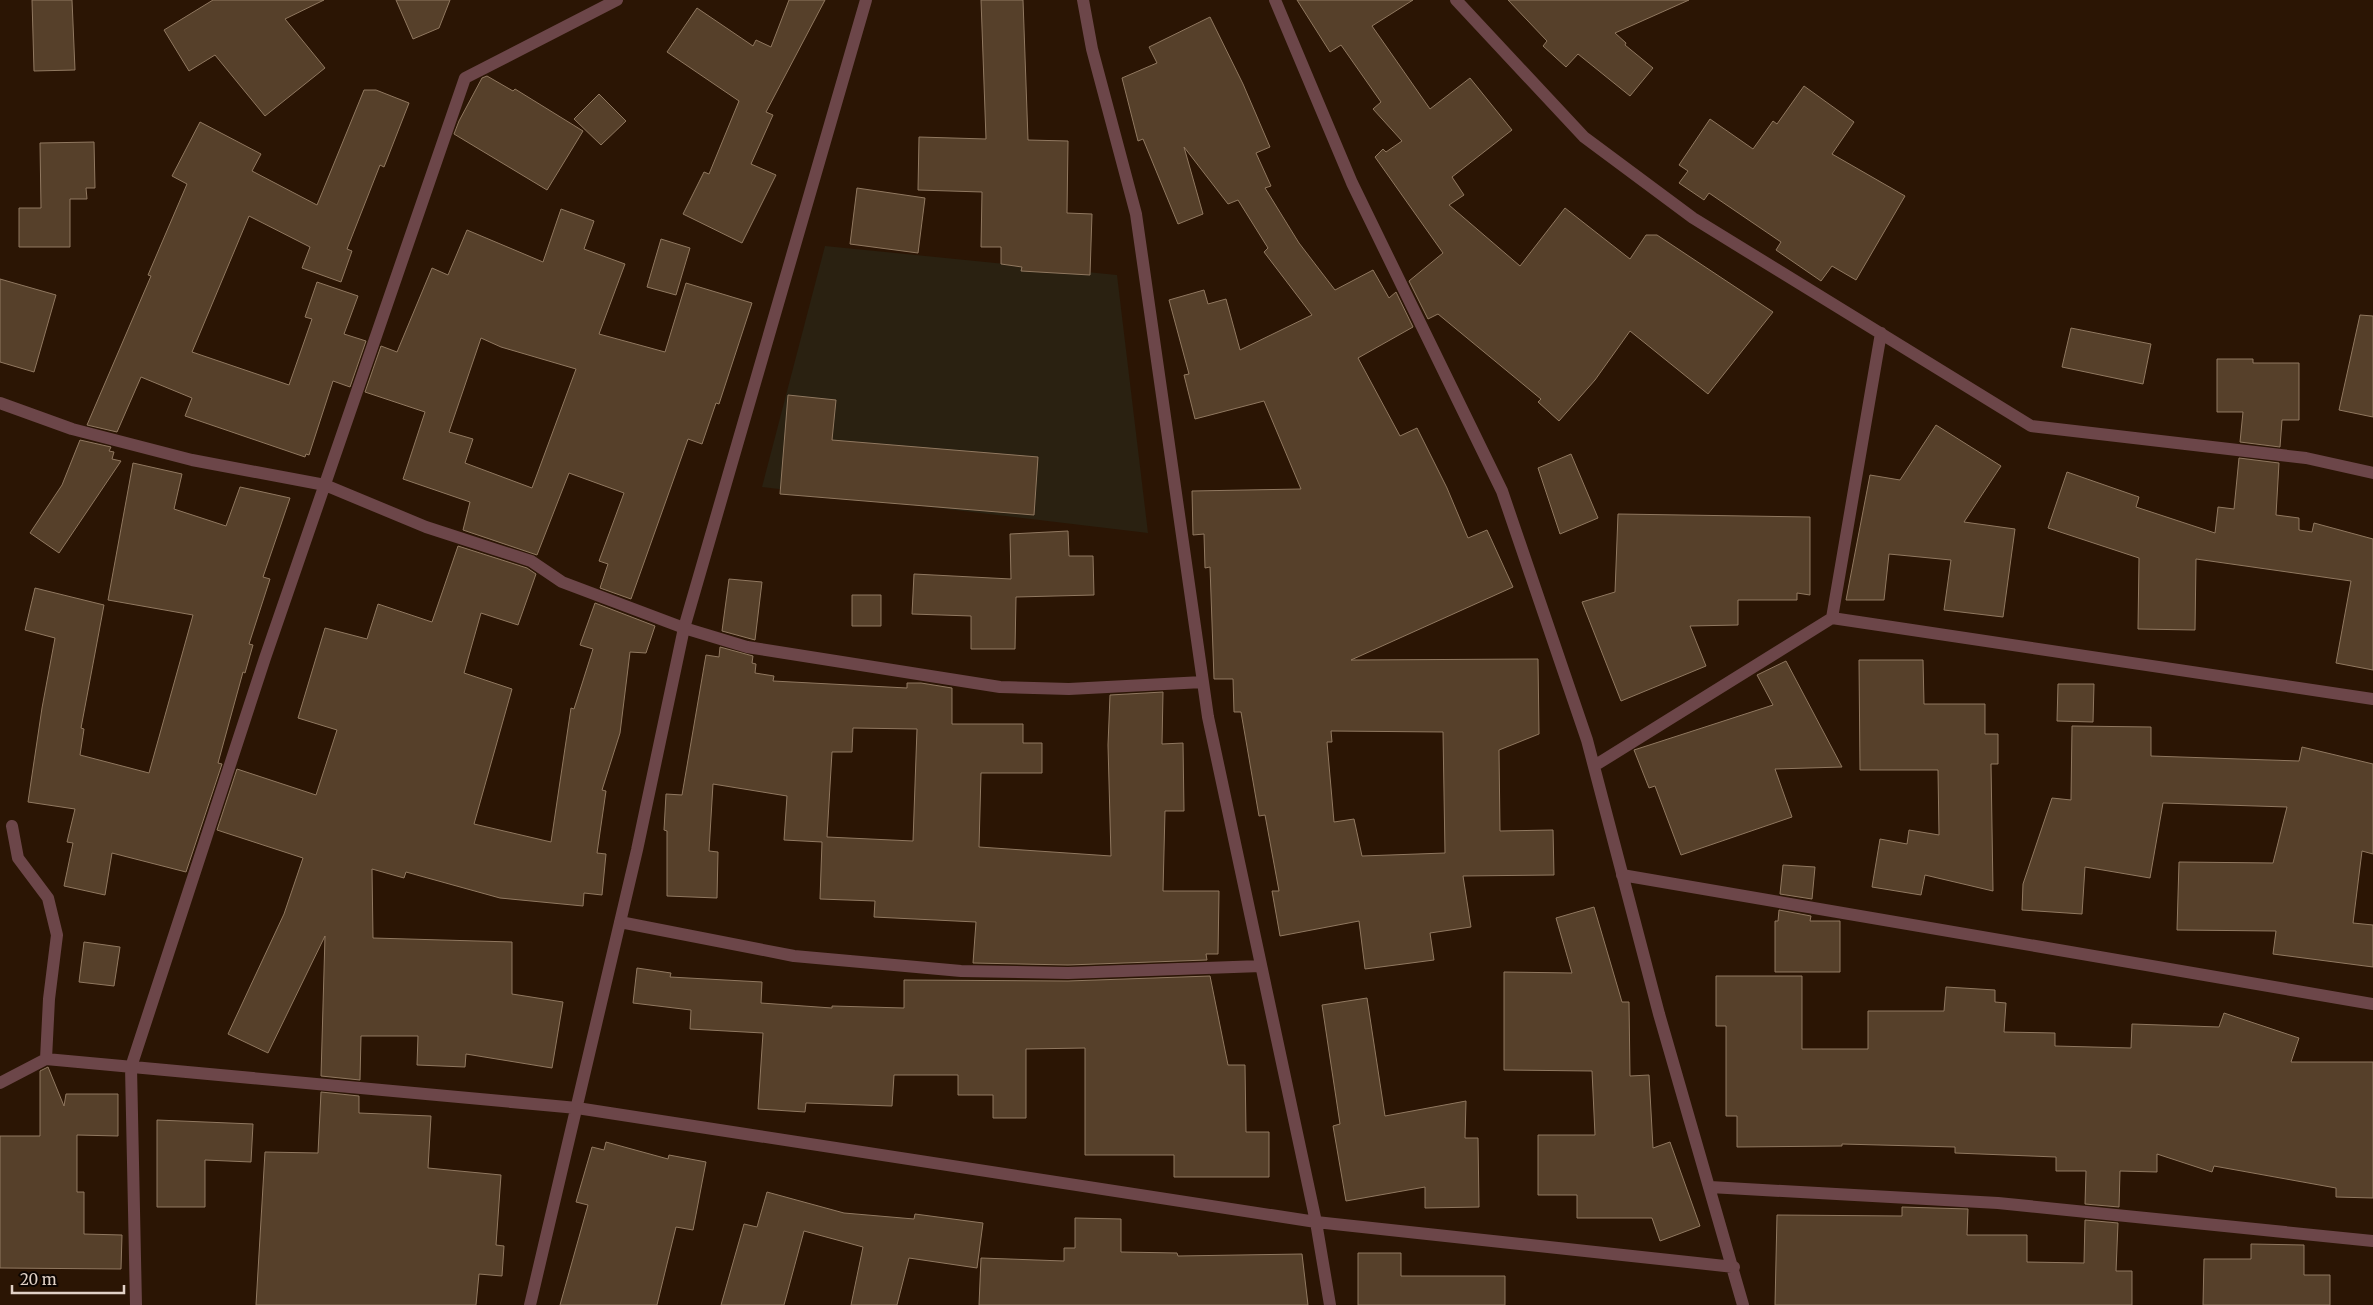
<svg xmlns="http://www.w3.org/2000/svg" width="2373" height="1305" font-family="Merriweather,serif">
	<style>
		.education { fill: #2a2111 }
		.building { fill: #56402a; stroke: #907860; fill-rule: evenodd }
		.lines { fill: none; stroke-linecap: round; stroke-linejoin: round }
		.minor { stroke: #6c4649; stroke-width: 12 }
	</style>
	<rect width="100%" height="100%" fill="#2b1504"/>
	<path class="education" d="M 825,246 L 1117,275 L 1148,533 L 762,487 Z"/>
	<path class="building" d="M 32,0 L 72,0 L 75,70 L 34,71 Z
		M 213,0 L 324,0 L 285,19 L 325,68 L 265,116 L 215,55 L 189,71 L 164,30 Z
		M 396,0 L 450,0 L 439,28 L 413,39 Z
		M 789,0 L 825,0 L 766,112 L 773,115 L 751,164 L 776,175 L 742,243 L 683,214 L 704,172 L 709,174 L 739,101 L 667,52 L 697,8 L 753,46 L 756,40 L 771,47 Z
		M 981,0 L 1023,0 L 1028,140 L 1068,141 L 1067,213 L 1092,214 L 1090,275 L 1021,271 L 1022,267 L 1001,264 L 1001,247 L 981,247 L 982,192 L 918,190 L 919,137 L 986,139 Z
		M 1297,0 L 1413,0 L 1372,26 L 1430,109 L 1470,78 L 1512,130 L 1452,177 L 1464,195 L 1449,205 L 1520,266 L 1565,208 L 1630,259 L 1646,235 L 1657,235 L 1773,312 L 1708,394 L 1630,331 L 1595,380 L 1559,421 L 1538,402 L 1541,399 L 1438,314 L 1428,319 L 1409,281 L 1443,253 L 1375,157 L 1383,149 L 1386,152 L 1402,141 L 1373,109 L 1381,102 L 1341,45 L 1330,52 Z
		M 1508,0 L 1689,0 L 1615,33 L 1626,43 L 1625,45 L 1653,68 L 1630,96 L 1578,54 L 1566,67 L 1543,46 L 1547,41 Z
		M 1210,17 L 1243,84 L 1270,147 L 1256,153 L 1271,186 L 1265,188 L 1299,243 L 1335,290 L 1373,270 L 1389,298 L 1396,292 L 1413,327 L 1358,358 L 1400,436 L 1417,428 L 1447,488 L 1468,538 L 1487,530 L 1513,587 L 1351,660 L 1538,659 L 1539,734 L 1499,750 L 1500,831 L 1553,830 L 1554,875 L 1463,876 L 1471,927 L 1430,933 L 1434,960 L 1365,969 L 1359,921 L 1280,936 L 1272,891 L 1279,891 L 1265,815 L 1259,816 L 1241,712 L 1234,712 L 1233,679 L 1214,679 L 1210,567 L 1205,568 L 1204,534 L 1193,535 L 1192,491 L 1301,489 L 1264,401 L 1195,419 L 1184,375 L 1189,374 L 1169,300 L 1204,290 L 1208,304 L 1226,299 L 1240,350 L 1312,315 L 1264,252 L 1268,248 L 1238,200 L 1228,204 L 1184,147 L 1203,214 L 1178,224 L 1143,139 L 1138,141 L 1122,78 L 1157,63 L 1149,47 ZM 1331,731 L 1443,732 L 1445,853 L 1362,856 L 1354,819 L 1334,822 L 1327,742 L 1332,742 Z
		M 487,76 L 513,91 L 515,89 L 583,131 L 547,190 L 454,134 L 459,121 L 482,78 Z
		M 1804,86 L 1854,122 L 1832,154 L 1905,196 L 1856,280 L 1832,266 L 1821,281 L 1776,250 L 1781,242 L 1709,193 L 1704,200 L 1679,183 L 1688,171 L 1679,165 L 1710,119 L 1753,149 L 1773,121 L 1777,124 Z
		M 364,90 L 376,90 L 409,103 L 384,167 L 380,165 L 347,249 L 352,251 L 341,282 L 302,268 L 310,247 L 249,216 L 192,352 L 289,385 L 312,319 L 305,317 L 317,282 L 358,296 L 344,334 L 366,341 L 350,387 L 333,381 L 309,455 L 306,454 L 305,457 L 185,416 L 192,398 L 141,377 L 117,432 L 87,425 L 151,276 L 148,275 L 187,184 L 172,176 L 200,122 L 261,154 L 252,171 L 317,205 Z
		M 599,94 L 626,121 L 601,145 L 574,119 Z
		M 94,142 L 95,188 L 86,188 L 87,199 L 70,199 L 70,247 L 19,247 L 19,208 L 41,208 L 40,143 Z
		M 857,188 L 925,198 L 918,253 L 850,244 Z
		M 561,209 L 594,221 L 584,249 L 625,264 L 599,334 L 665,352 L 686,283 L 752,303 L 719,404 L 716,403 L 702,444 L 688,439 L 631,599 L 600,588 L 608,564 L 599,561 L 624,493 L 569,473 L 537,555 L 463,530 L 470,502 L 403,479 L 425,412 L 365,392 L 381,346 L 397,352 L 432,268 L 448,275 L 467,230 L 543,262 ZM 481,338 L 501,347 L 576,369 L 532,488 L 465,463 L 473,439 L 449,432 Z
		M 661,239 L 690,248 L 676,295 L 647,287 Z
		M 0,279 L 56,295 L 34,372 L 0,362 Z
		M 2360,315 L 2373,316 L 2373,417 L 2339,410 Z
		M 2071,328 L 2151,344 L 2143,384 L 2062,367 Z
		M 2217,359 L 2253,359 L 2253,363 L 2299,363 L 2299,420 L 2282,420 L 2280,447 L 2240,442 L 2243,412 L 2217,412 Z
		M 788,395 L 836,400 L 832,440 L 1038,457 L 1034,515 L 780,494 Z
		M 1936,425 L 2001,466 L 1964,522 L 2015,529 L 2003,617 L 1944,610 L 1951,560 L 1889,554 L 1884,600 L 1846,600 L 1870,475 L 1900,480 Z
		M 80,440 L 111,447 L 109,451 L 114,452 L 112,459 L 121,461 L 59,553 L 30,533 L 62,485 Z
		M 1571,454 L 1598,518 L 1560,534 L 1538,468 Z
		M 2239,458 L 2279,463 L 2276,515 L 2299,518 L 2299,530 L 2312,532 L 2314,523 L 2373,539 L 2373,670 L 2336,663 L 2351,581 L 2196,559 L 2195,630 L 2138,629 L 2139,558 L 2048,528 L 2067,472 L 2139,497 L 2136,507 L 2215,533 L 2218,507 L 2234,509 Z
		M 133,463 L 182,474 L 174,509 L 226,526 L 240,487 L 290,498 L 263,577 L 270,579 L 249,644 L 253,645 L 245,673 L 243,672 L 218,763 L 222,764 L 186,872 L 112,853 L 105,895 L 64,886 L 73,843 L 67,842 L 75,809 L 28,802 L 42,708 L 55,638 L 25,630 L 35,588 L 104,605 L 81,728 L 84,729 L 80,755 L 149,773 L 193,615 L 108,600 Z
		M 1618,514 L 1810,517 L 1810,595 L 1797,593 L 1797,600 L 1738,600 L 1738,625 L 1690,626 L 1706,666 L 1621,701 L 1582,602 L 1615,592 Z
		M 1068,531 L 1069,556 L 1093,556 L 1094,595 L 1016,597 L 1015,649 L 971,649 L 971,616 L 912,614 L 914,574 L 1011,579 L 1010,534 Z
		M 458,546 L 527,568 L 536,574 L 518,625 L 481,613 L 464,673 L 512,689 L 474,824 L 551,842 L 571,708 L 574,709 L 593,649 L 580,645 L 595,603 L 655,626 L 646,653 L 630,652 L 620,733 L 602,790 L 606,791 L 597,853 L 606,854 L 602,895 L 584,893 L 583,906 L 500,898 L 406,872 L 404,878 L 372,869 L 373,938 L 512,942 L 512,994 L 563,1002 L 552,1068 L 466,1054 L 465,1067 L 417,1065 L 418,1036 L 361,1036 L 360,1080 L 321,1076 L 325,936 L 268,1053 L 228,1034 L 284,914 L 303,858 L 217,830 L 237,769 L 316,795 L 337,730 L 298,718 L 325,628 L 367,639 L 378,604 L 432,622 Z
		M 729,579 L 762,582 L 755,640 L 722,631 Z
		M 852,595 L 881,595 L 881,626 L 852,626 Z
		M 720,647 L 753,656 L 752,663 L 756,664 L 755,673 L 774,676 L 773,681 L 907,688 L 907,683 L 921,683 L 952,688 L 952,724 L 1023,724 L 1023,743 L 1042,743 L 1042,773 L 981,773 L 979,847 L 1111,856 L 1108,745 L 1110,695 L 1163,692 L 1162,744 L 1183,743 L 1184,811 L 1165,811 L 1163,891 L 1219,891 L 1218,954 L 1206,954 L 1207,960 L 1068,965 L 973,963 L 976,922 L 874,917 L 875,901 L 820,899 L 822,842 L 784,840 L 787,796 L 713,784 L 709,851 L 718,852 L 717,898 L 667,896 L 667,831 L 664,830 L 666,794 L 682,795 L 706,655 L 719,657 ZM 853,728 L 917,729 L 913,841 L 827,837 L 832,752 L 852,752 Z
		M 1859,660 L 1923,660 L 1924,704 L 1985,704 L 1985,734 L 1998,734 L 1998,764 L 1991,764 L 1993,891 L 1925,875 L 1921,895 L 1872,887 L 1880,839 L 1907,844 L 1909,830 L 1939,835 L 1938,770 L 1860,770 Z
		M 1786,661 L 1842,767 L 1775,769 L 1792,817 L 1681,855 L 1655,786 L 1649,788 L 1634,750 L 1773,705 L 1757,675 Z
		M 2058,684 L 2094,684 L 2093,722 L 2057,721 Z
		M 2072,726 L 2151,727 L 2151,756 L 2299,761 L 2302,747 L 2373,764 L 2373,854 L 2362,851 L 2353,923 L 2373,925 L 2373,967 L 2273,954 L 2276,931 L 2177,930 L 2179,862 L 2273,863 L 2287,807 L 2163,803 L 2150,878 L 2085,867 L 2082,914 L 2022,910 L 2023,884 L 2052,798 L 2071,800 Z
		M 1783,865 L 1815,867 L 1812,899 L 1780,894 Z
		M 1594,907 L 1622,1002 L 1629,1002 L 1630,1076 L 1649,1075 L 1653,1148 L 1670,1142 L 1700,1226 L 1660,1241 L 1652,1218 L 1577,1218 L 1577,1195 L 1538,1195 L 1538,1135 L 1595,1135 L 1592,1071 L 1504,1070 L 1504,972 L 1572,973 L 1556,918 Z
		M 1779,910 L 1811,916 L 1810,921 L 1840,921 L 1840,972 L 1775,972 L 1775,921 L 1778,921 Z
		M 84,942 L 120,947 L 114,986 L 79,982 Z
		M 637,968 L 671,973 L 670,977 L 762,982 L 761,1003 L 832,1008 L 832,1006 L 904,1008 L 904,980 L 1068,981 L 1210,976 L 1228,1065 L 1245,1065 L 1246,1132 L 1269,1132 L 1269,1177 L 1174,1177 L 1174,1155 L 1085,1155 L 1085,1048 L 1026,1049 L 1026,1118 L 993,1118 L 993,1095 L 958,1095 L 958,1075 L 894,1075 L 892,1106 L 806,1103 L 805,1112 L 758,1109 L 763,1033 L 690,1029 L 691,1010 L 633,1003 Z
		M 1716,976 L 1802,976 L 1802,1049 L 1868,1049 L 1868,1011 L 1944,1011 L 1946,987 L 1995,990 L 1995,1002 L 2006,1003 L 2004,1032 L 2055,1033 L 2055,1046 L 2131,1048 L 2132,1024 L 2219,1027 L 2224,1013 L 2299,1038 L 2291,1062 L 2373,1062 L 2373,1198 L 2336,1197 L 2336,1188 L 2214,1166 L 2212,1172 L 2157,1154 L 2157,1172 L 2120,1171 L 2119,1207 L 2085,1204 L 2086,1171 L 2056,1171 L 2056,1157 L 1955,1153 L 1955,1147 L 1842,1144 L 1842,1146 L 1737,1147 L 1737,1116 L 1726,1116 L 1726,1026 L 1716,1026 Z
		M 1367,998 L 1385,1116 L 1466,1101 L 1465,1138 L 1478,1138 L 1479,1207 L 1425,1208 L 1425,1187 L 1346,1201 L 1333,1126 L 1340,1124 L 1322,1005 Z
		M 48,1067 L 64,1106 L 66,1094 L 118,1094 L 118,1136 L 77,1135 L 77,1192 L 84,1192 L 84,1234 L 122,1235 L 121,1269 L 0,1268 L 0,1136 L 40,1136 L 40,1071 Z
		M 321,1092 L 359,1096 L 359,1113 L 431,1116 L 428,1168 L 501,1175 L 496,1245 L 504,1246 L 502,1276 L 479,1274 L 476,1305 L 256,1305 L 265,1152 L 318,1153 Z
		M 157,1120 L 253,1124 L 251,1162 L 205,1160 L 205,1207 L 157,1207 Z
		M 606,1142 L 668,1159 L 669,1155 L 706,1162 L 693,1230 L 676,1227 L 657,1305 L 560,1305 L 588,1205 L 576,1202 L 592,1147 L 604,1150 Z
		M 767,1192 L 844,1213 L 914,1219 L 915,1214 L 983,1223 L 977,1268 L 909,1258 L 897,1305 L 851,1305 L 863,1247 L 804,1231 L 784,1305 L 721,1305 L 744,1224 L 757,1227 Z
		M 1902,1207 L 1968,1209 L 1967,1235 L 2027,1235 L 2027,1262 L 2084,1263 L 2085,1220 L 2118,1223 L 2116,1271 L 2132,1271 L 2132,1305 L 1775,1305 L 1777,1215 L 1902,1216 Z
		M 1075,1218 L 1121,1219 L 1121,1252 L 1177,1253 L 1178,1256 L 1302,1254 L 1308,1305 L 979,1305 L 981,1258 L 1064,1261 L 1064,1248 L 1075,1248 Z
		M 2251,1244 L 2304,1245 L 2304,1275 L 2330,1275 L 2330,1305 L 2203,1305 L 2204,1259 L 2251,1259 Z
		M 1358,1253 L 1401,1253 L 1401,1276 L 1505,1276 L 1505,1305 L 1358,1305 Z"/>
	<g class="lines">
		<path class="minor" d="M 1083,0 L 1092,49 L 1136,214 L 1208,717 L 1316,1222 L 1330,1305
			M 1275,0 L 1352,183 L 1502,491 L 1587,740 L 1659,1014 L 1743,1305
			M 1456,0 L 1584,137 L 1693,218 L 2031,426 L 2306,458 L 2373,473
			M 1881,333 L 1832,618 L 2373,699
			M 0,403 L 72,429 L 192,460 L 325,485 L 426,527 L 531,561 L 562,582 L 684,628 L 747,647 L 1000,687 L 1069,689 L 1203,682
			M 1594,766 L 1832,618
			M 12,826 L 18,858 L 48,898 L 57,935 L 49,999 L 46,1059
			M 1622,875 L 2373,1004
			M 620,922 L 794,956 L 961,971 L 1068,973 L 1261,966
			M 0,1083 L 46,1059 L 577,1108 L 1316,1222 L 1734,1267
			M 1710,1187 L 1998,1203 L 2373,1241
			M 136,1305 L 131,1067 L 265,658 L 465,78 L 617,0
			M 530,1305 L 637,850 L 684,628 L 866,0"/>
	</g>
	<path d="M12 1285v8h112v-8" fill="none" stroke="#e1d1c6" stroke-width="2.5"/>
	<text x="20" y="1285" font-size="15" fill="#e1d1c6" stroke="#0d0501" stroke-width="4" paint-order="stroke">20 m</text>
</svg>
